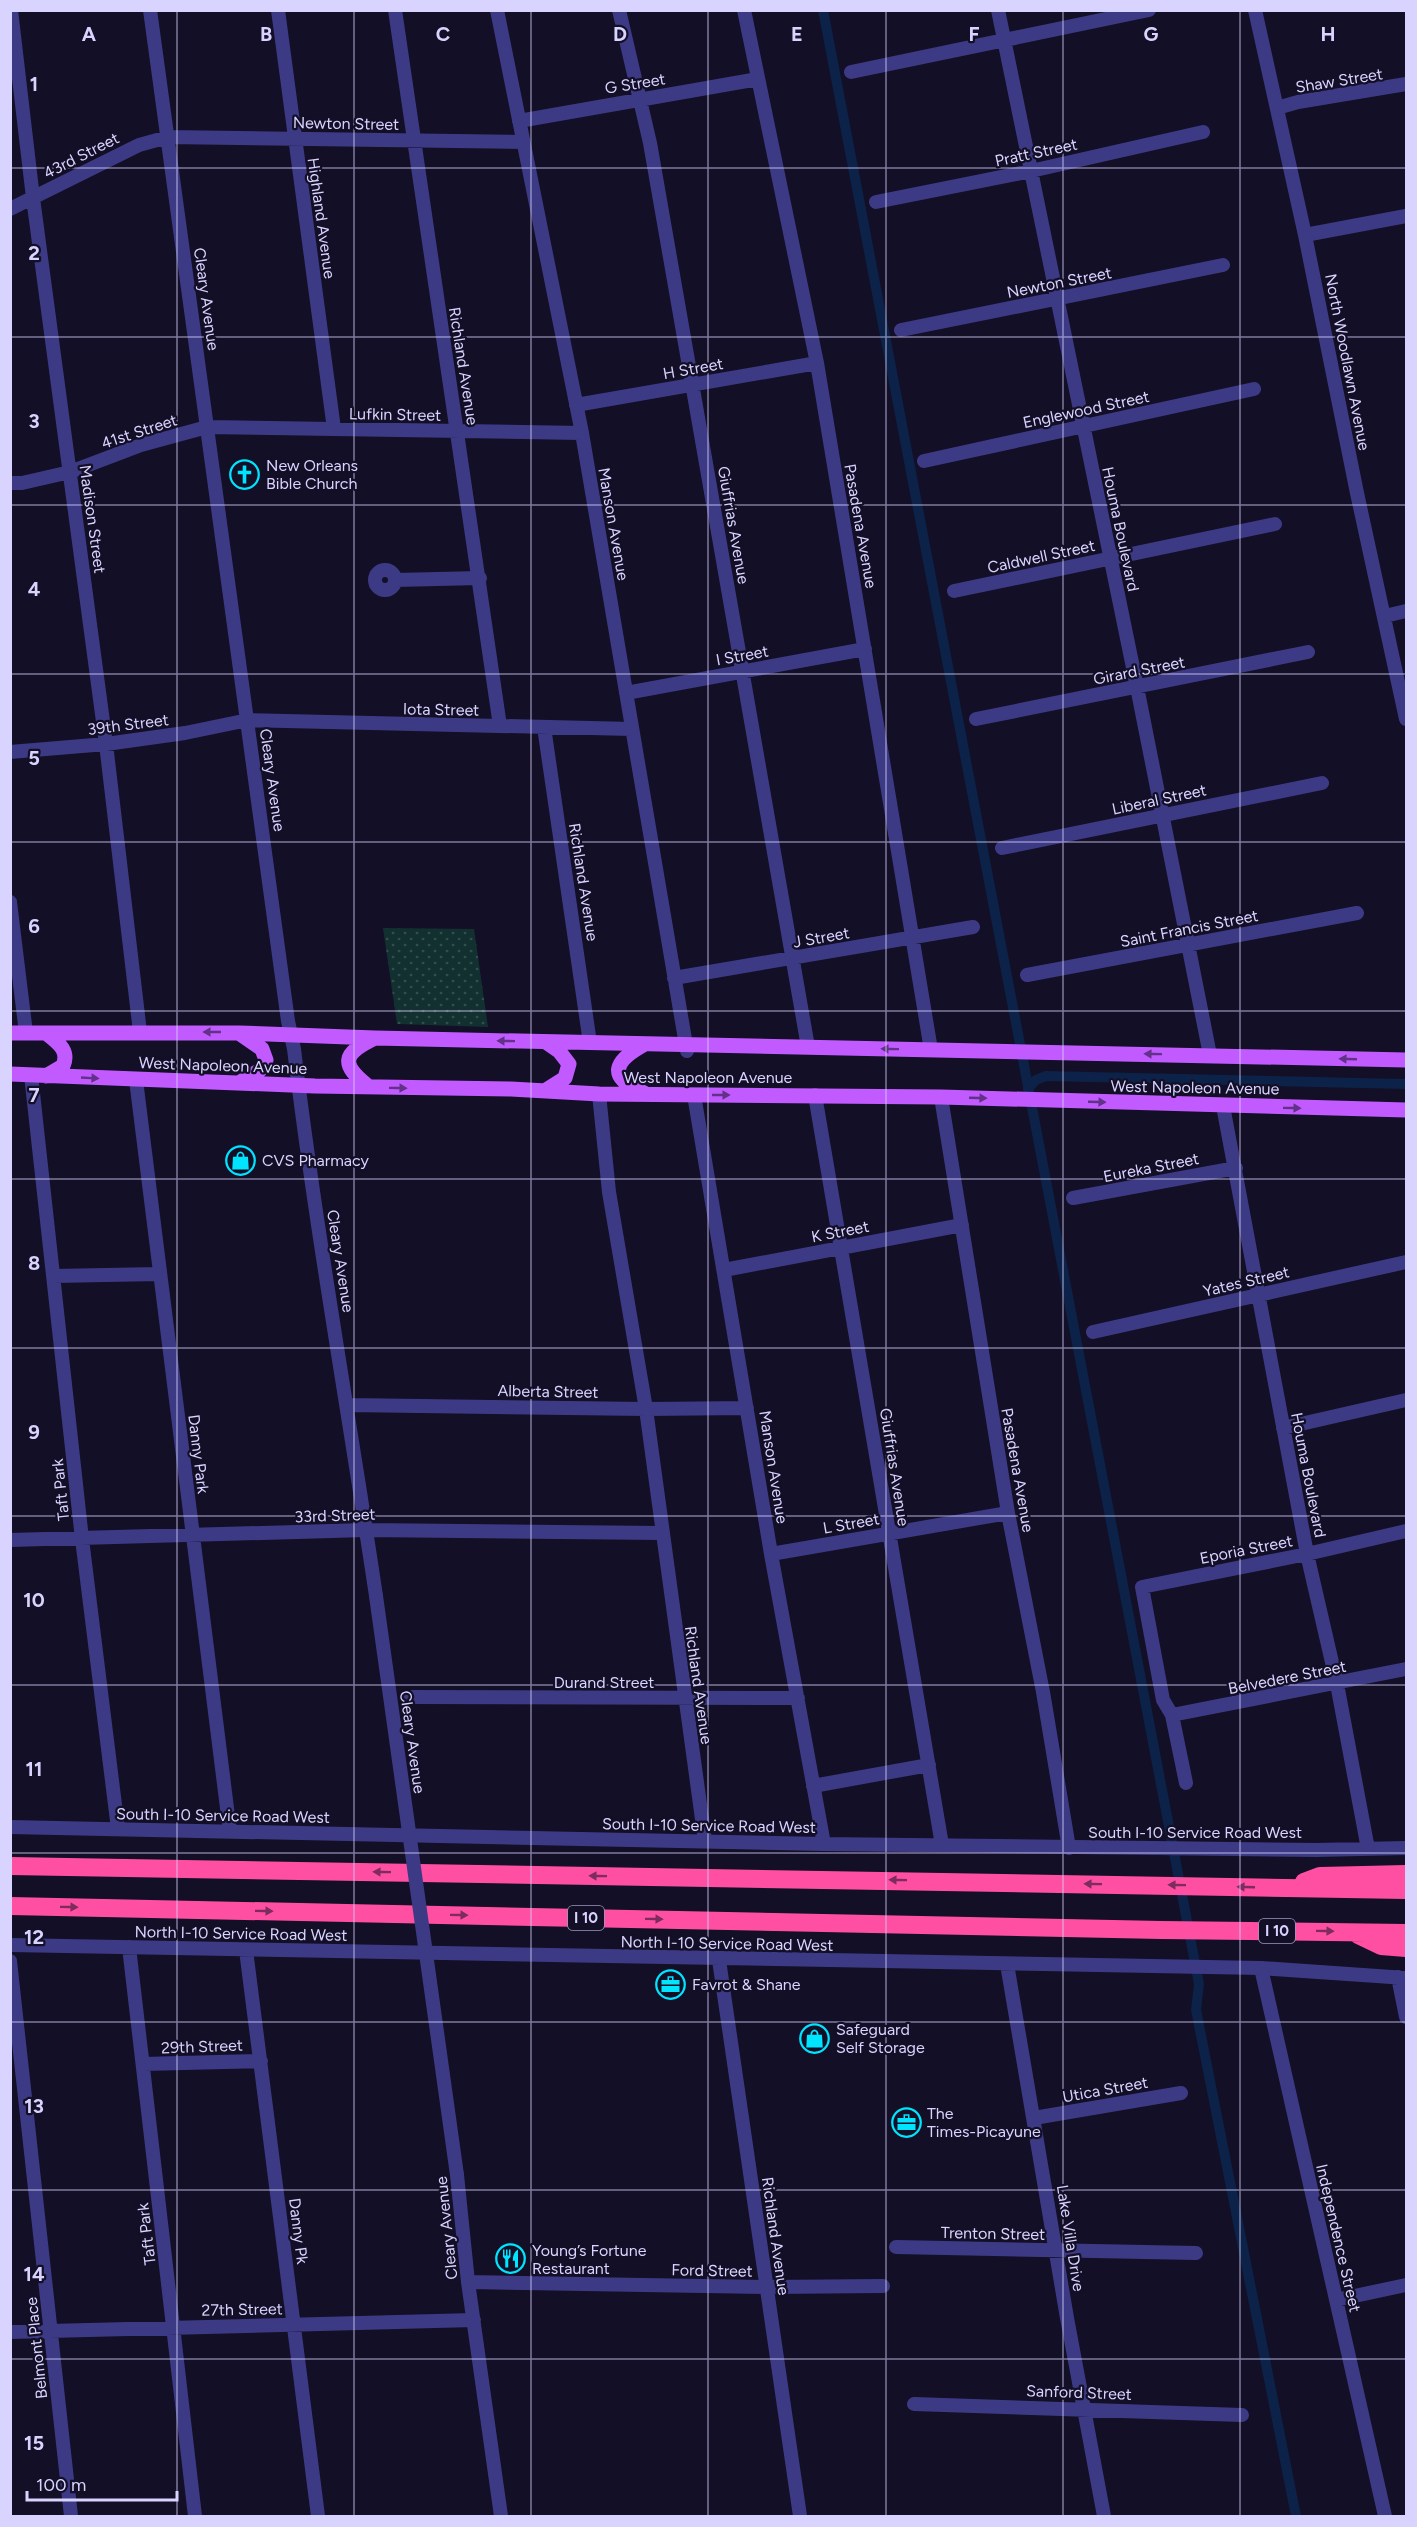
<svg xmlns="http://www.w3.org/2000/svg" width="1417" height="2527" font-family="Figtree,sans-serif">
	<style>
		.grass { fill: url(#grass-dots) }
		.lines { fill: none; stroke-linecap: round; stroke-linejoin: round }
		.canal { stroke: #0c2248; stroke-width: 10 }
		.minor { stroke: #3d3a85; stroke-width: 14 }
		.major { stroke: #c25bff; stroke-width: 15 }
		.highway { stroke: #ff4fa3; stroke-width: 18 }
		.minor-bridge { stroke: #3d3a85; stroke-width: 14 }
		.oneway { fill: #623188 }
		.oneway2 { fill: #7d2c5e }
		.grid { fill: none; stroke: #d9d4ff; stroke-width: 1.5; stroke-opacity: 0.55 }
		.labels { text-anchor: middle; stroke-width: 4.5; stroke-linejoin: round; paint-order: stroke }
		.shield { fill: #130f26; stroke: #9e99be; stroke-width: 1.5 }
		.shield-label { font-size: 15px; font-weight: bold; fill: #d9d4ff }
		.street-label { font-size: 16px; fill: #d9d4ff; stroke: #130f26 }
		.poi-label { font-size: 16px; fill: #d9d4ff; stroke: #130f26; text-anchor: start }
		.grid-label { font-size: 20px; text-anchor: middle; font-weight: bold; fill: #d9d4ff; stroke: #130f26; stroke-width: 4.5; stroke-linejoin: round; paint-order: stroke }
	</style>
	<defs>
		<pattern id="grass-dots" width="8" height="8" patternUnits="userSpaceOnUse" patternTransform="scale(1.5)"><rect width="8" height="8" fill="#12302f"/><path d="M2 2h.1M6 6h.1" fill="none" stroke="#344d4e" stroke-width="1.8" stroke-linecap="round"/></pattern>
	</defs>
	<rect width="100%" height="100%" fill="#130f26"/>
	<path class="grass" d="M 383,928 L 474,929 L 488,1027 L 397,1024 Z"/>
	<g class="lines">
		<path class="canal" d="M 823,10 L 1199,1984 L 1196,2010 L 1296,2516
			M 1028,1089 L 1036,1080 L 1046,1076 L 1406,1084"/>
		<path class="minor" d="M 11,10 L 33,198 L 106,744 L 140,1032
			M 150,10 L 288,1021 L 294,1049 C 316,1232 349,1414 376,1596
			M 278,10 L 334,429
			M 395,10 L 500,726
			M 497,10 L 582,433 L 687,1051
			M 619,10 L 650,143 L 808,1047
			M 744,10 L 817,363 L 931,1050
			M 998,10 L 1137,687 L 1210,1055
			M 1255,10 L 1305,235 L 1357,493 L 1406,719
			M 851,72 L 1149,10
			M 1277,108 L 1298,102 L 1406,84
			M 519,121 L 758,79
			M 876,202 L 1031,171 L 1203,132
			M 10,209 L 139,145 L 168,137 L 523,142
			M 1305,235 L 1406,216
			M 901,330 L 1223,265
			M 576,405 L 817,363
			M 924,461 L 1254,389
			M 10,483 L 22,483 L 70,472 L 141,445 L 207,427 L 582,433
			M375 580a10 10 0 1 1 20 0a10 10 0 1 1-20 0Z
			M 395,580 L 480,578
			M 954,591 L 1275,524
			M 1385,616 L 1406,611
			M 626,693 L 865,649
			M 976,719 L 1308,652
			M 544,727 L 590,1043
			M 10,752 L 106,744 L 185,733 L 248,720 L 632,729
			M 1002,848 L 1322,783
			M 10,902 L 26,1033
			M 1027,975 L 1357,913
			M 674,978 L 973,927
			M 31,1075 L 82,1539 L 118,1829
			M 136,1080 L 230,1832
			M 599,1094 L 609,1192 L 646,1409 L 705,1841
			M 694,1095 L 771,1554 L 824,1844
			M 815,1095 L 942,1845
			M 941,1097 L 1008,1513 L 1043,1692 L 1069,1848
			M 1223,1106 L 1307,1554 L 1337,1684 L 1368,1849
			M 1073,1198 L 1236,1168
			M 724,1270 L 962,1225
			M 53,1276 L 159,1274
			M 1093,1332 L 1406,1262
			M 348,1405 L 646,1409 L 747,1408
			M 1283,1428 L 1406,1400
			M 10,1540 L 366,1530 L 661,1533
			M 771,1554 L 1008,1513
			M 410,1697 L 798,1698
			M 1172,1715 L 1406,1669
			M 1186,1783 L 1172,1715 L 1163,1700 L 1142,1587 L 1307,1554 L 1406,1531
			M 813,1786 L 929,1765
			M 10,1827 L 824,1844 L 1316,1850 L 1406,1848
			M 10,1945 L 1261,1968 L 1406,1978
			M 129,1947 L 195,2516
			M 246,1950 L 318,2516
			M 719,1960 L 800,2516
			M 10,1961 L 71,2516
			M 1007,1964 L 1067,2318 L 1104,2516
			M 1261,1968 L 1385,2516
			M 1398,1977 L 1406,2017
			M 143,2064 L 261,2061
			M 1034,2118 L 1181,2093
			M 457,2175 L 468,2282 L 501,2516
			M 896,2247 L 1196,2253
			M 468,2282 L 767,2287 L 883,2286
			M 1336,2300 L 1406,2285
			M 10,2332 L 474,2320
			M 914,2404 L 1242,2415"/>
		<path class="major" d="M 10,1033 L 239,1033 L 375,1038 L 1406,1060
			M 46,1033 C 57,1042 70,1050 63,1066 L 46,1076
			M 239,1033 L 262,1049 L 266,1060 L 260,1070 L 239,1083
			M 10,1074 L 315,1086 L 511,1089 L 599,1094 L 941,1097 L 1406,1110
			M 369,1087 C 340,1064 342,1054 375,1038
			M 546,1090 L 565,1078 L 569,1064 L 559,1051 L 546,1042
			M 644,1093 C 606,1077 614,1061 645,1044"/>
		<path class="highway" d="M 10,1866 L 1406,1890
			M 1304,1882 L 1320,1876 L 1406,1874
			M 10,1906 L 1161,1930 L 1406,1933
			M 1358,1935 L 1381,1946 L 1406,1948"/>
		<path class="minor-bridge" d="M 376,1596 L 457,2175"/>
	</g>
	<defs><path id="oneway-solid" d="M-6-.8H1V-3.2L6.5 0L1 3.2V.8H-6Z" transform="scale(1.5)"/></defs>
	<g class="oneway">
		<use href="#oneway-solid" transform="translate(212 1032) rotate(-180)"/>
		<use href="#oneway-solid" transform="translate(506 1041) rotate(-179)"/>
		<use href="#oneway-solid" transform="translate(890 1049) rotate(-179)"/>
		<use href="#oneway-solid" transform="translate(1153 1054) rotate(-179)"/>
		<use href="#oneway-solid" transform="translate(1348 1059) rotate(-178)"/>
		<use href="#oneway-solid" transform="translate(90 1078) rotate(3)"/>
		<use href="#oneway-solid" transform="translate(398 1088) rotate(1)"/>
		<use href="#oneway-solid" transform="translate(721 1095)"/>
		<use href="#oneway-solid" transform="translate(978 1098) rotate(2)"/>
		<use href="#oneway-solid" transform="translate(1097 1102) rotate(2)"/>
		<use href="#oneway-solid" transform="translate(1292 1108) rotate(1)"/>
	</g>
	<g class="oneway2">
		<use href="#oneway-solid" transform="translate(382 1872) rotate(-179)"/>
		<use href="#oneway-solid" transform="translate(598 1876) rotate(-179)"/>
		<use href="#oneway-solid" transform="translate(898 1880) rotate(-179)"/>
		<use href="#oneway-solid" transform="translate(1093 1884) rotate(-179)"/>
		<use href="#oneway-solid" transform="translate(1177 1885) rotate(-179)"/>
		<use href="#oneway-solid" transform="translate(1246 1887) rotate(-178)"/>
		<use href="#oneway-solid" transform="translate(69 1907) rotate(1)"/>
		<use href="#oneway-solid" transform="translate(264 1911) rotate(1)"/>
		<use href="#oneway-solid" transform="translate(459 1915) rotate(1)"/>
		<use href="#oneway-solid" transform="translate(654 1919) rotate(1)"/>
		<use href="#oneway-solid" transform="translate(1325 1931) rotate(1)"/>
	</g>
	<path class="grid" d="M 177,10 L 177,2516M 354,10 L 354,2516M 531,10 L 531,2516M 708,10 L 708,2516M 886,10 L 886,2516M 1063,10 L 1063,2516M 1240,10 L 1240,2516M 10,168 L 1406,168M 10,337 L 1406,337M 10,505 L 1406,505M 10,674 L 1406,674M 10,842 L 1406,842M 10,1011 L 1406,1011M 10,1179 L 1406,1179M 10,1348 L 1406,1348M 10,1516 L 1406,1516M 10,1685 L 1406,1685M 10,1853 L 1406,1853M 10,2022 L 1406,2022M 10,2190 L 1406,2190M 10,2359 L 1406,2359"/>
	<defs>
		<symbol id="church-ring" viewBox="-11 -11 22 22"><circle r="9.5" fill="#130f26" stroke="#00e5ff" stroke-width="1.5"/><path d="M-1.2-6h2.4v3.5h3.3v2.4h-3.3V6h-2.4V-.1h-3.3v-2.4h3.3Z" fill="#00e5ff"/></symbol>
		<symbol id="shop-ring" viewBox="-11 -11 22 22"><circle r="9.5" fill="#130f26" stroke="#00e5ff" stroke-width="1.5"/><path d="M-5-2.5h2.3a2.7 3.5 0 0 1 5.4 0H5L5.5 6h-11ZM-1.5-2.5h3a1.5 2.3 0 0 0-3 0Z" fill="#00e5ff"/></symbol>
		<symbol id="office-ring" viewBox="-11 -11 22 22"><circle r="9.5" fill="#130f26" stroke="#00e5ff" stroke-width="1.5"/><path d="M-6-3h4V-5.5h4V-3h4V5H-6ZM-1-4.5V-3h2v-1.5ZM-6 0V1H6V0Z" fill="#00e5ff"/></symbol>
		<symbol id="restaurant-ring" viewBox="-11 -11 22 22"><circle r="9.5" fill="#130f26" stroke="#00e5ff" stroke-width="1.5"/><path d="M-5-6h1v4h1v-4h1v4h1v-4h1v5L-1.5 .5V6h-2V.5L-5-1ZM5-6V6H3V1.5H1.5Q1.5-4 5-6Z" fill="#00e5ff"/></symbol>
	</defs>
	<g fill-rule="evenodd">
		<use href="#church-ring" x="228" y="458" width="33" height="33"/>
		<use href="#shop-ring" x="224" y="1144" width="33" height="33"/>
		<use href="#office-ring" x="654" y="1968" width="33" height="33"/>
		<use href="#shop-ring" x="798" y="2022" width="33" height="33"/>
		<use href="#office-ring" x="890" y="2106" width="33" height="33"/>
		<use href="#restaurant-ring" x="494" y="2242" width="33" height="33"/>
	</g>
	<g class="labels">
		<g class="shield">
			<rect x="568" y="1906" width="36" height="24" rx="4.5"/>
			<rect x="1259" y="1919" width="36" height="24" rx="4.5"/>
		</g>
		<g class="shield-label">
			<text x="586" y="1923">I 10</text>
			<text x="1277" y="1936">I 10</text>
		</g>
		<g class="street-label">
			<text transform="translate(1339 80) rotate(-9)" y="6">Shaw Street</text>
			<text transform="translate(635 83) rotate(-9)" y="6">G Street</text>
			<text transform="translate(346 123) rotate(1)" y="6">Newton Street</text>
			<text transform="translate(1036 152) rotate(-12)" y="6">Pratt Street</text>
			<text transform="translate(81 155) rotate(-27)" y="6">43rd Street</text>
			<text transform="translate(322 218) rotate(82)" y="6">Highland Avenue</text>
			<text transform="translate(1059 282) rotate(-11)" y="6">Newton Street</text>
			<text transform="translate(207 299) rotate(82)" y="6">Cleary Avenue</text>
			<text transform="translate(1348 362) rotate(79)" y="6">North Woodlawn Avenue</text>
			<text transform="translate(464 366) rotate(81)" y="6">Richland Avenue</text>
			<text transform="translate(693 368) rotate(-10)" y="6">H Street</text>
			<text transform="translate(1086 409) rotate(-12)" y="6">Englewood Street</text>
			<text transform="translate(395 414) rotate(1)" y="6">Lufkin Street</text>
			<text transform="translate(139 431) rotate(-18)" y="6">41st Street</text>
			<text transform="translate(93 519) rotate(82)" y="6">Madison Street</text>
			<text transform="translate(614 524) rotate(80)" y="6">Manson Avenue</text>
			<text transform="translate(734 525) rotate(80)" y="6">Giuffrias Avenue</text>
			<text transform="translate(861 526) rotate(80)" y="6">Pasadena Avenue</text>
			<text transform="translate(1121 529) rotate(78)" y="6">Houma Boulevard</text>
			<text transform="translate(1041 556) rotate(-12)" y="6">Caldwell Street</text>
			<text transform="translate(742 655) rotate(-10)" y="6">I Street</text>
			<text transform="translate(1139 670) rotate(-11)" y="6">Girard Street</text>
			<text transform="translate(441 709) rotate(1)" y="6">Iota Street</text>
			<text transform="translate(128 724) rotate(-7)" y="6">39th Street</text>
			<text transform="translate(273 780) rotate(82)" y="6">Cleary Avenue</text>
			<text transform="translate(1159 799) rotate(-12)" y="6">Liberal Street</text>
			<text transform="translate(584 882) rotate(81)" y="6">Richland Avenue</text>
			<text transform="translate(1189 928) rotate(-11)" y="6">Saint Francis Street</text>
			<text transform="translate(821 937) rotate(-10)" y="6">J Street</text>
			<text transform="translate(223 1065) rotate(2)" y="6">West Napoleon Avenue</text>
			<text x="708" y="1083">West Napoleon Avenue</text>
			<text transform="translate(1195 1087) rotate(1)" y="6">West Napoleon Avenue</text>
			<text transform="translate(1151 1167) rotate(-11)" y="6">Eureka Street</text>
			<text transform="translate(840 1231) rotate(-11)" y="6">K Street</text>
			<text transform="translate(341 1261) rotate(81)" y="6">Cleary Avenue</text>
			<text transform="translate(1246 1281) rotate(-13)" y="6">Yates Street</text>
			<text transform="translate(548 1391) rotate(1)" y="6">Alberta Street</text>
			<text transform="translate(199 1454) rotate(83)" y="6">Danny Park</text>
			<text transform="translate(774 1467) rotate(81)" y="6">Manson Avenue</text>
			<text transform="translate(895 1467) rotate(81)" y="6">Giuffrias Avenue</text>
			<text transform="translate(1018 1470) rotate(80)" y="6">Pasadena Avenue</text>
			<text transform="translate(1309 1475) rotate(79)" y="6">Houma Boulevard</text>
			<text transform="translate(60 1490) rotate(-96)" y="6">Taft Park</text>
			<text transform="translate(335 1515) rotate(-2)" y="6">33rd Street</text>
			<text transform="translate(851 1523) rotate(-10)" y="6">L Street</text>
			<text transform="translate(1246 1549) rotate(-11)" y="6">Eporia Street</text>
			<text transform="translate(1287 1677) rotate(-11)" y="6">Belvedere Street</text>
			<text x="604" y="1688">Durand Street</text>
			<text transform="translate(699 1685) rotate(82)" y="6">Richland Avenue</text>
			<text transform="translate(413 1742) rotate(82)" y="6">Cleary Avenue</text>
			<text transform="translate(223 1815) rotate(1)" y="6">South I-10 Service Road West</text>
			<text transform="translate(709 1825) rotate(1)" y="6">South I-10 Service Road West</text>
			<text x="1195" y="1838">South I-10 Service Road West</text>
			<text transform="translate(241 1933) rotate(1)" y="6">North I-10 Service Road West</text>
			<text transform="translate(727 1943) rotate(1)" y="6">North I-10 Service Road West</text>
			<text transform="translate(202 2046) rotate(-2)" y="6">29th Street</text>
			<text transform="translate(1105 2089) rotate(-10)" y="6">Utica Street</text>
			<text transform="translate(446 2228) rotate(-96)" y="6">Cleary Avenue</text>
			<text transform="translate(299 2231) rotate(83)" y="6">Danny Pk</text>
			<text transform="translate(993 2233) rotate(1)" y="6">Trenton Street</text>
			<text transform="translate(146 2234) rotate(-97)" y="6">Taft Park</text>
			<text transform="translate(776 2236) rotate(82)" y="6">Richland Avenue</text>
			<text transform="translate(1071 2238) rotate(81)" y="6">Lake Villa Drive</text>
			<text transform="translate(1339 2238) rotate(77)" y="6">Independence Street</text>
			<text transform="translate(712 2270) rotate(1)" y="6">Ford Street</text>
			<text transform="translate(242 2309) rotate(-1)" y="6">27th Street</text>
			<text transform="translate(36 2348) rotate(-96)" y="6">Belmont Place</text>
			<text transform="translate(1079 2392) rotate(2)" y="6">Sanford Street</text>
		</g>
		<g class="poi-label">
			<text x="266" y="471">New Orleans<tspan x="266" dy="18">Bible Church</tspan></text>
			<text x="262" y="1166">CVS Pharmacy</text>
			<text x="692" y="1990">Favrot &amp; Shane</text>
			<text x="836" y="2035">Safeguard<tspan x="836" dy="18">Self Storage</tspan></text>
			<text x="927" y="2119">The<tspan x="927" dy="18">Times-Picayune</tspan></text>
			<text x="532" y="2256">Young’s Fortune<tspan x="532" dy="18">Restaurant</tspan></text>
		</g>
	</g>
	<g class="grid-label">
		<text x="89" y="41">A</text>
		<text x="266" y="41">B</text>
		<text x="443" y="41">C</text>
		<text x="620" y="41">D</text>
		<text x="797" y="41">E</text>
		<text x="974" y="41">F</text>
		<text x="1151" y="41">G</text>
		<text x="1328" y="41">H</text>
		<text x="34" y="91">1</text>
		<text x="34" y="260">2</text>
		<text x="34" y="428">3</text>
		<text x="34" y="596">4</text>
		<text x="34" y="765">5</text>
		<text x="34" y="933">6</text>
		<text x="34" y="1102">7</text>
		<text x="34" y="1270">8</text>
		<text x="34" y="1439">9</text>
		<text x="34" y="1607">10</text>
		<text x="34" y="1776">11</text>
		<text x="34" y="1944">12</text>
		<text x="34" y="2113">13</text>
		<text x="34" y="2281">14</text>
		<text x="34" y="2450">15</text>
	</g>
	<rect width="1417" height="2527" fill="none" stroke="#d9d4ff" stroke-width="24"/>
	<path d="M27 2491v9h150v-9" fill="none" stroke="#d9d4ff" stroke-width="3"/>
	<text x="36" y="2491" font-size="18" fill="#d9d4ff" stroke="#130f26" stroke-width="4.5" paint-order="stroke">100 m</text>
</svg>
